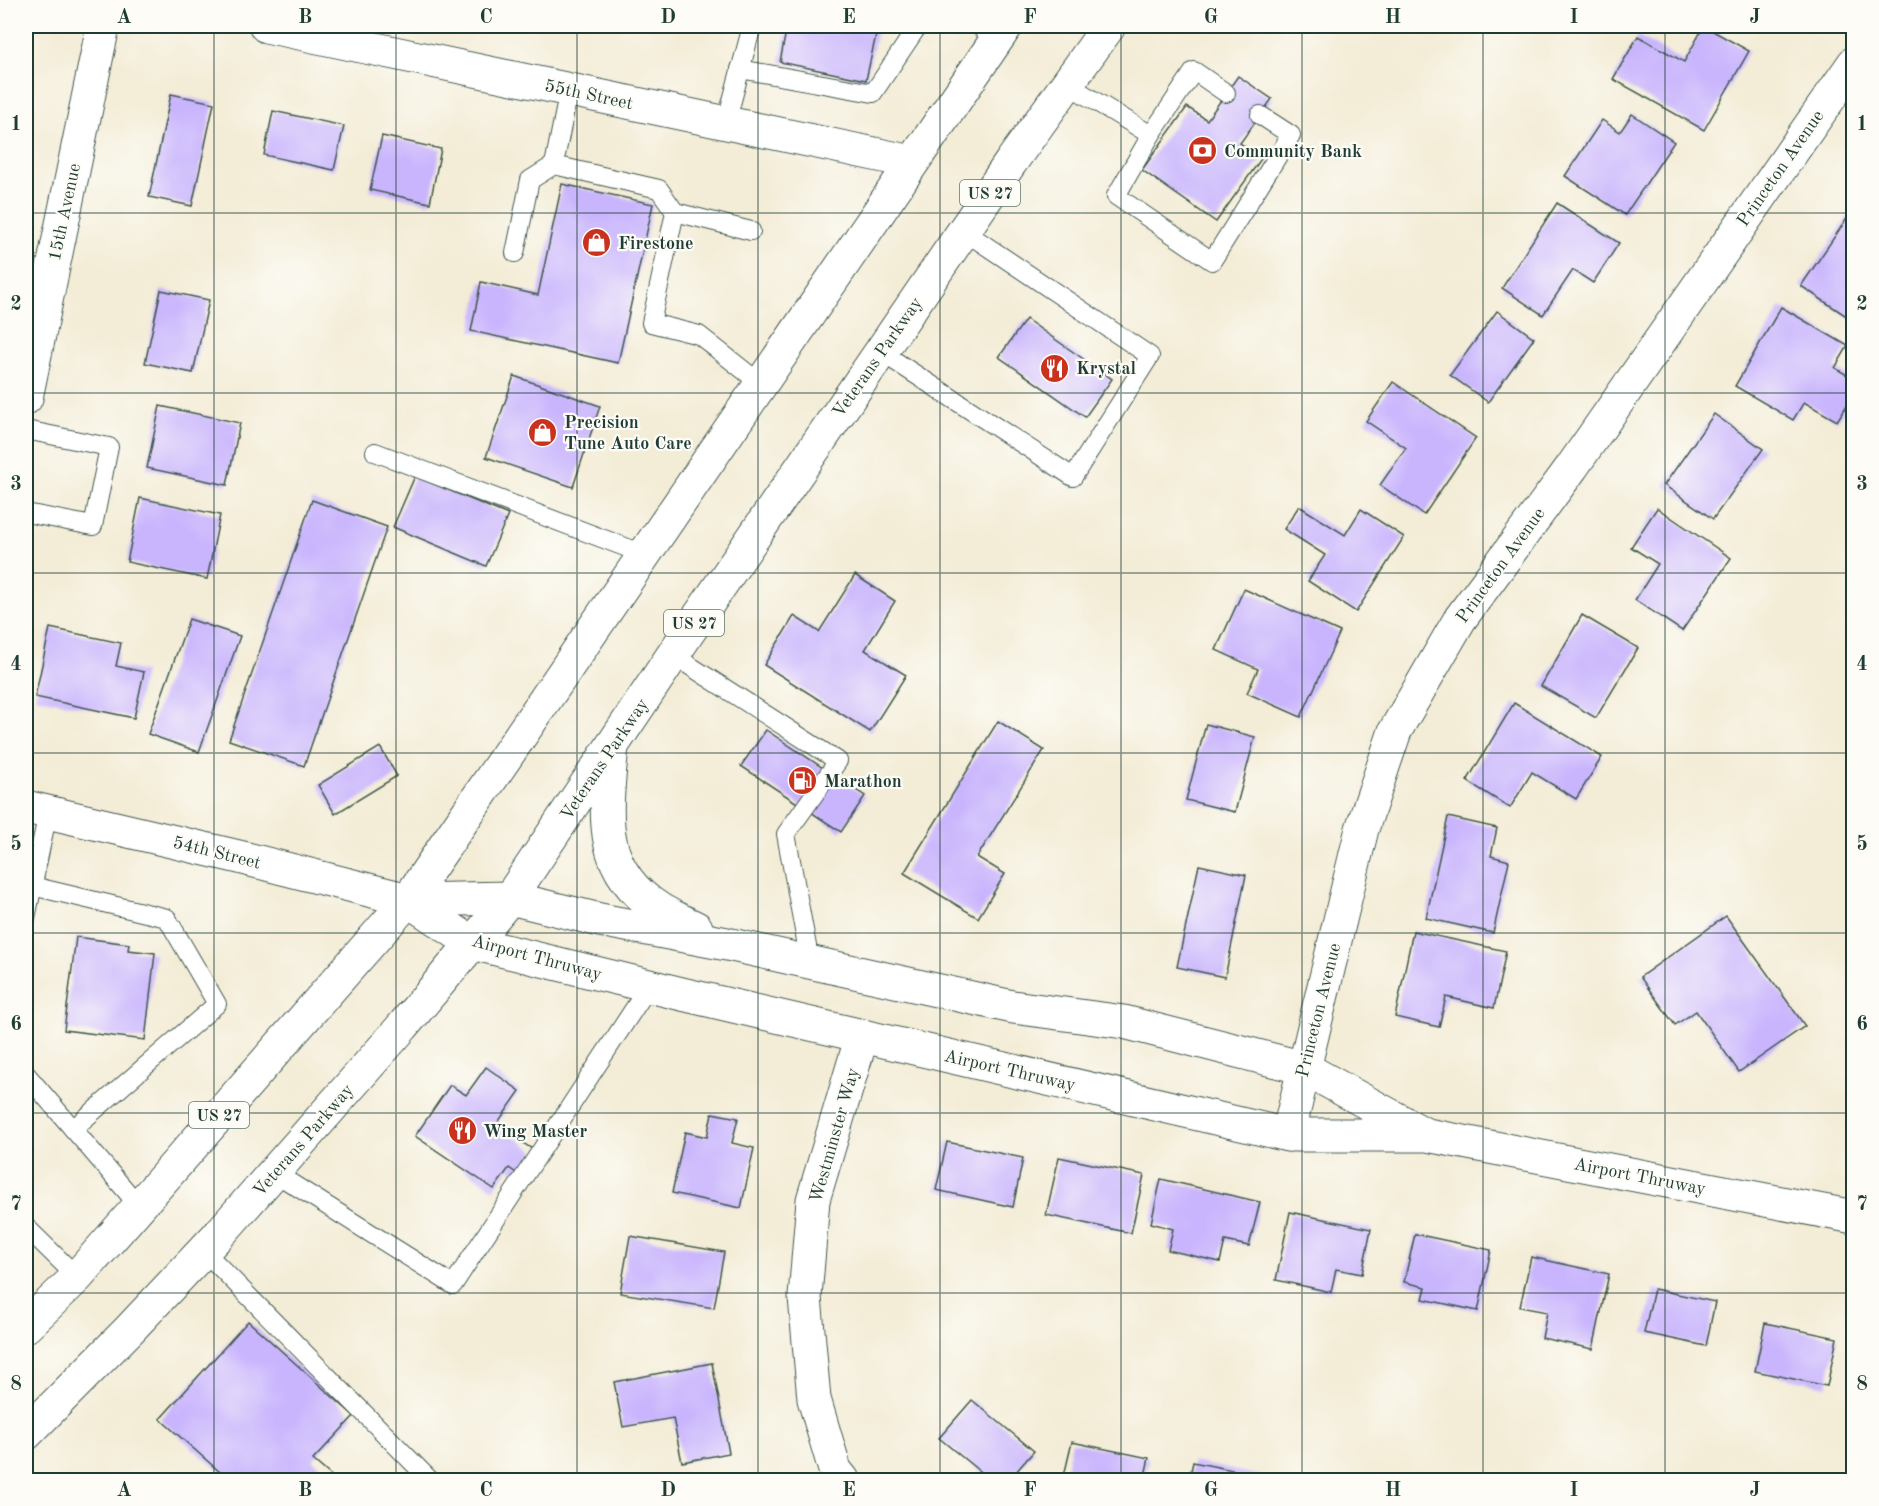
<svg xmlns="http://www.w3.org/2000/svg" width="1879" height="1506" font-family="'Old Standard TT',serif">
<rect width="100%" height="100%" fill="#fdfcf7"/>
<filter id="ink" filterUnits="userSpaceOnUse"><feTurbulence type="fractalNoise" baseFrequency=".0167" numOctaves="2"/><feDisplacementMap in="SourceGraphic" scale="12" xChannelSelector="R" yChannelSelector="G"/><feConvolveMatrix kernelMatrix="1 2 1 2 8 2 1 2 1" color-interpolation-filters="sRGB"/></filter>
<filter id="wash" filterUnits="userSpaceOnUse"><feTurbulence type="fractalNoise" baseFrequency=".008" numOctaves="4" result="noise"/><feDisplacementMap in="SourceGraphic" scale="24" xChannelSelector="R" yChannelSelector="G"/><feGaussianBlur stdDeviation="1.35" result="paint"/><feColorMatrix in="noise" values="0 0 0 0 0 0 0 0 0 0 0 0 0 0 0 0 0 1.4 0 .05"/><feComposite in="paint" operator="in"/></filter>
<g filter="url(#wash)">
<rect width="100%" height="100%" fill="#f3ecd6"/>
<g id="blocks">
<g fill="#c9b5fd">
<path d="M 787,26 L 878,26 L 866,80 L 780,62 Z"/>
<path d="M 1704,26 L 1749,51 L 1704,130 L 1613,79 L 1638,36 L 1684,62 Z"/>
<path d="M 1238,76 L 1272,99 L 1240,143 L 1261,159 L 1216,222 L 1142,170 L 1187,107 L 1207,120 Z"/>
<path d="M 171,94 L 214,103 L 192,206 L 149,197 Z"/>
<path d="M 273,111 L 344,126 L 334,170 L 264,155 Z"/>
<path d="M 1632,114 L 1674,142 L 1625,215 L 1565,176 L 1602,120 L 1620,132 Z"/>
<path d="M 382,136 L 441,149 L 430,203 L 370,190 Z"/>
<path d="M 562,184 L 653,204 L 618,363 L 471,331 L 481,282 L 538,295 Z"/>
<path d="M 1557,203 L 1619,243 L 1593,283 L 1573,270 L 1543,315 L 1502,288 Z"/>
<path d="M 1850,214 L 1854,217 L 1854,321 L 1801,286 Z"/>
<path d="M 161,290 L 209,300 L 193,373 L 145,363 Z"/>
<path d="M 1781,307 L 1848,346 L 1835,368 L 1854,379 L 1854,394 L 1837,421 L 1804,402 L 1793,420 L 1735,386 Z"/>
<path d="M 1497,311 L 1534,338 L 1488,402 L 1450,375 Z"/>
<path d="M 1026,319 L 1112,379 L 1085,417 L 999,357 Z"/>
<path d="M 514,376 L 600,406 L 573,487 L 486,457 Z"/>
<path d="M 1393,382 L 1476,438 L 1424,515 L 1380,485 L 1406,448 L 1366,421 Z"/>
<path d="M 160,406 L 240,423 L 227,485 L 147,468 Z"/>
<path d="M 1714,414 L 1763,449 L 1713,519 L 1664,485 Z"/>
<path d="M 415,476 L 508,515 L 486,566 L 393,527 Z"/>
<path d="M 140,498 L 220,515 L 207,579 L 127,562 Z"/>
<path d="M 312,500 L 387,527 L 304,766 L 229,740 Z"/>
<path d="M 1299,506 L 1345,535 L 1361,509 L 1404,537 L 1356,612 L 1308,581 L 1325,555 L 1284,529 Z"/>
<path d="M 1657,508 L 1731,558 L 1682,631 L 1635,600 L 1658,564 L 1631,547 Z"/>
<path d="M 855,575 L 895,601 L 865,650 L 906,675 L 870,732 L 764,665 L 794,616 L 819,632 Z"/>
<path d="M 1244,589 L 1340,632 L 1301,717 L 1247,693 L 1258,669 L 1216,650 Z"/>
<path d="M 1582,615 L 1638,648 L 1596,718 L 1541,686 Z"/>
<path d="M 189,619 L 240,636 L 199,752 L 148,734 Z"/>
<path d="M 50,628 L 121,643 L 116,666 L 144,672 L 134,718 L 35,697 Z"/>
<path d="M 1514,703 L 1602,757 L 1576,799 L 1532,772 L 1510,808 L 1467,781 Z"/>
<path d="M 998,721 L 1044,750 L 977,857 L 1005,874 L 978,918 L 904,873 Z"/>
<path d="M 1206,724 L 1255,737 L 1235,812 L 1186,800 Z"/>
<path d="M 766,730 L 865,796 L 841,832 L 741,766 Z"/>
<path d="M 380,747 L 397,776 L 335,814 L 318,785 Z"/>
<path d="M 1448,817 L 1497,828 L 1491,856 L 1509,861 L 1493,933 L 1426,918 Z"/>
<path d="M 1199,865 L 1246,875 L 1225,977 L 1177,967 Z"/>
<path d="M 1726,916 L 1805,1026 L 1739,1072 L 1696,1011 L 1675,1025 L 1640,977 Z"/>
<path d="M 1413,931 L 1506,951 L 1494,1008 L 1446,997 L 1439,1027 L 1395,1017 Z"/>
<path d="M 76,937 L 129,944 L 128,950 L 155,953 L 145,1040 L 64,1030 Z"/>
<path d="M 486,1067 L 520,1091 L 496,1125 L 535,1151 L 519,1175 L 509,1168 L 494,1189 L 415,1136 L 450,1085 L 466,1095 Z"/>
<path d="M 712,1113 L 738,1118 L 732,1143 L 754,1148 L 741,1208 L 672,1193 L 685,1132 L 707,1137 Z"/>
<path d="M 947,1142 L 1023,1158 L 1013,1207 L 936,1190 Z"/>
<path d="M 1059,1157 L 1144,1175 L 1131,1233 L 1046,1215 Z"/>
<path d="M 1161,1179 L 1260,1202 L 1249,1246 L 1225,1241 L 1220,1262 L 1168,1250 L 1173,1229 L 1151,1223 Z"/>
<path d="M 1290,1212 L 1371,1229 L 1362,1274 L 1336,1269 L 1331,1292 L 1276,1280 Z"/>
<path d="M 1415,1234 L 1491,1250 L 1478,1311 L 1423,1299 L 1426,1287 L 1404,1282 Z"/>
<path d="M 630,1236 L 724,1252 L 714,1308 L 620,1293 Z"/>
<path d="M 1531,1257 L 1609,1274 L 1593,1349 L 1542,1338 L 1547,1312 L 1520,1307 Z"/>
<path d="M 1654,1289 L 1715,1302 L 1706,1346 L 1644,1333 Z"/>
<path d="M 248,1321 L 354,1416 L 313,1460 L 336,1480 L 229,1480 L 160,1419 Z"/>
<path d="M 1765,1323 L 1837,1338 L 1827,1386 L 1755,1371 Z"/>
<path d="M 712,1363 L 729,1453 L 682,1462 L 673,1418 L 623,1427 L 614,1382 Z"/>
<path d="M 972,1400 L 1034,1451 L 1009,1480 L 990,1480 L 939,1438 Z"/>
<path d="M 1072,1442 L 1149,1458 L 1144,1480 L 1063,1480 Z"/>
<path d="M 1193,1462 L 1277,1479 L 1277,1480 L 1189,1480 Z"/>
</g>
</g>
</g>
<g filter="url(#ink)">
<use href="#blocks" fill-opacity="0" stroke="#3f574c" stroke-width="1.5"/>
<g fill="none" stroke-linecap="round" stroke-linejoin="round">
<defs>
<g id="service">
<path d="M 979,26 L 996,40"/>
<path d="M 740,69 L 873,93 L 918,26"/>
<path d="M 1067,84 L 1151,135 L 1194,71 L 1226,93"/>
<path d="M 726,123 L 752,26"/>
<path d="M 1151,135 L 1116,196 L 1212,261 L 1291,135 L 1260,115"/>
<path d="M 554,165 L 569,90"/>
<path d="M 675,212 L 651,323 L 699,335 L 761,384"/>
<path d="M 515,253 L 530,180 L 554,165 L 659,189 L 675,212 L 751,231"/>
<path d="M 881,352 L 1073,477 L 1150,356 L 964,231"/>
<path d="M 26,430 L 109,447 L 93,526 L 26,513"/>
<path d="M 375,452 L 646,555"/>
<path d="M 673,655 L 838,761 L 786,834 L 810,962"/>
<path d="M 32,886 L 167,918 L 217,1004 L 73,1129"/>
<path d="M 26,918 L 48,812"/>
<path d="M 26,1074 L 139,1206"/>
<path d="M 275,1173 L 453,1285 L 649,986"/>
<path d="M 26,1227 L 77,1277"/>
<path d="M 204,1251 L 430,1480"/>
</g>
<g id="minor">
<path d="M 266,26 L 912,162"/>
<path d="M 26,398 L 103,26"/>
<path d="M 1288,1135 L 1362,829 L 1395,731 L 1460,619 L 1572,467 L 1854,63"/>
<path d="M 843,1480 L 835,1470 L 814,1399 L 805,1297 L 813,1200 L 862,1036"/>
</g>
<g id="secondary">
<path d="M 612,746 C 606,811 595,868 659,909 C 670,916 684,922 696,928"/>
<path d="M 26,807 L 239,857 L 408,900 L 510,898 L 600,920 L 727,944 L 1013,1007 L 1124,1022 L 1304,1068 L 1422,1133"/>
<path d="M 408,900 L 472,943 L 682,994 L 1288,1135 L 1427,1135 L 1854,1217"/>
</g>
<g id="primary">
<path d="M 26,1326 L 77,1277 L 408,900 L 1006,26"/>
<path d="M 26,1434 L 130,1329 L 223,1230 L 403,1026 L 510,898 L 687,634 L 1011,162 L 1109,26"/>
</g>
</defs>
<use href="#service" stroke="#3f574c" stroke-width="20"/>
<use href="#minor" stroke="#3f574c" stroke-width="35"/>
<use href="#secondary" stroke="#3f574c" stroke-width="35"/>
<use href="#primary" stroke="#3f574c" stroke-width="35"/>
<use href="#service" stroke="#fff" stroke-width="18"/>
<use href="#minor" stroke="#fff" stroke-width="33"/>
<use href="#secondary" stroke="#fff" stroke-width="33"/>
<use href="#primary" stroke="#fff" stroke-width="33"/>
</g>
</g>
<path fill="none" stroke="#1f3d34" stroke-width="1.5" stroke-opacity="0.55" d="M 214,26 L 214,1480M 396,26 L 396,1480M 577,26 L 577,1480M 758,26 L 758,1480M 940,26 L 940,1480M 1121,26 L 1121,1480M 1302,26 L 1302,1480M 1483,26 L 1483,1480M 1665,26 L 1665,1480M 26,213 L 1854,213M 26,393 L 1854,393M 26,573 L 1854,573M 26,753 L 1854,753M 26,933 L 1854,933M 26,1113 L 1854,1113M 26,1293 L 1854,1293"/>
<defs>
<symbol id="bank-disc" viewBox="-11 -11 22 22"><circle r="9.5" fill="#c8321e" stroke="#fdfcf7"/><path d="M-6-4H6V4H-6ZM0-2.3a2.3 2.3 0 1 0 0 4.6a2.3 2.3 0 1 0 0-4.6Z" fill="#fff"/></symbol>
<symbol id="shop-disc" viewBox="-11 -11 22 22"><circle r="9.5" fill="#c8321e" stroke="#fdfcf7"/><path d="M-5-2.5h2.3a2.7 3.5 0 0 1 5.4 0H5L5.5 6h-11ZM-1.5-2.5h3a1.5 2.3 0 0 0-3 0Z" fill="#fff"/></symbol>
<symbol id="restaurant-disc" viewBox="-11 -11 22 22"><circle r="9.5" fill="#c8321e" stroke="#fdfcf7"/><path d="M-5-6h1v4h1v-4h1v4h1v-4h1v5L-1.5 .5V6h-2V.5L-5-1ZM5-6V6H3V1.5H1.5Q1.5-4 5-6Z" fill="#fff"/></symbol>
<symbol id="fuel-disc" viewBox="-11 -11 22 22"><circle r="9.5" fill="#c8321e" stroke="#fdfcf7"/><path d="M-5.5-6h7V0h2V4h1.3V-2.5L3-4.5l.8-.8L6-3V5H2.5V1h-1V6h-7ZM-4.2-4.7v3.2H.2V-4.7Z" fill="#fff"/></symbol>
</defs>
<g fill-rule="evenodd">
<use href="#bank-disc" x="1186" y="134" width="33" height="33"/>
<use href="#shop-disc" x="580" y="226" width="33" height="33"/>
<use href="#restaurant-disc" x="1038" y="352" width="33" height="33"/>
<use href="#shop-disc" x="526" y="416" width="33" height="33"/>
<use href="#fuel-disc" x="786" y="764" width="33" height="33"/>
<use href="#restaurant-disc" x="446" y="1114" width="33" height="33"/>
</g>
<g text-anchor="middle" stroke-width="4.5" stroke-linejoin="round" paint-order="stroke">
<g fill="#fdfcf7" stroke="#62766e" stroke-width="1.5">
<rect x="960" y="180" width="60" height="26" rx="4.5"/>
<rect x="664" y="610" width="60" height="26" rx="4.5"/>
<rect x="189" y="1102" width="60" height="26" rx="4.5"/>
</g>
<g font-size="16" font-weight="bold" fill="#1f3d34">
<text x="990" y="199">US 27</text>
<text x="694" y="629">US 27</text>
<text x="219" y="1121">US 27</text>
</g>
<g font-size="18" fill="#1f3d34" stroke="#fdfcf7">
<text transform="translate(589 94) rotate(12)" y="6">55th Street</text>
<text transform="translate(1780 168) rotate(-55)" y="6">Princeton Avenue</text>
<text transform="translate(64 212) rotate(-78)" y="6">15th Avenue</text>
<text transform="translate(877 357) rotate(-55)" y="6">Veterans Parkway</text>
<text transform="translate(1500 565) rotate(-54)" y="6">Princeton Avenue</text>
<text transform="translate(604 759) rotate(-56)" y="6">Veterans Parkway</text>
<text transform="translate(217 852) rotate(14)" y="6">54th Street</text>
<text transform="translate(537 957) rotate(15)" y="6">Airport Thruway</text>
<text transform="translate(1318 1010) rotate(-76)" y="6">Princeton Avenue</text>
<text transform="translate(1010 1070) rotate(13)" y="6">Airport Thruway</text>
<text transform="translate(834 1135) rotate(-74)" y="6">Westminster Way</text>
<text transform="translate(303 1140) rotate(-49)" y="6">Veterans Parkway</text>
<text transform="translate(1640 1176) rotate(11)" y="6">Airport Thruway</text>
</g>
<g font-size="18" font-weight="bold" fill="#1f3d34" stroke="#fdfcf7" text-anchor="start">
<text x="1224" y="157">Community Bank</text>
<text x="618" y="249">Firestone</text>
<text x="1076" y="374">Krystal</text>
<text x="564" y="428">Precision<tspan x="564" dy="21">Tune Auto Care</tspan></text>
<text x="824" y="787">Marathon</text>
<text x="483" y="1137">Wing Master</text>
</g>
</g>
<rect width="1879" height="1506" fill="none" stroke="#fdfcf7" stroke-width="66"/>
<rect x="33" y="33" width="1813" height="1440" fill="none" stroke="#1f3d34" stroke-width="2"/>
<g font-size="20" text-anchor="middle" font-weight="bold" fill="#1f3d34">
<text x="124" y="23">A</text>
<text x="305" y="23">B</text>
<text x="486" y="23">C</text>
<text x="668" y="23">D</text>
<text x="849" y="23">E</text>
<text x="1030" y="23">F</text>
<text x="1211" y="23">G</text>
<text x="1393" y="23">H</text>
<text x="1574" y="23">I</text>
<text x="1755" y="23">J</text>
<text x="16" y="130">1</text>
<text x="1862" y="130">1</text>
<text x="16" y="310">2</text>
<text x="1862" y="310">2</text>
<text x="16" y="490">3</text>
<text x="1862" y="490">3</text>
<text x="16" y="670">4</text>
<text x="1862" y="670">4</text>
<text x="16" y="850">5</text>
<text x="1862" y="850">5</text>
<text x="16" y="1030">6</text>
<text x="1862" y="1030">6</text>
<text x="16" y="1210">7</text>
<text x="1862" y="1210">7</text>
<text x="16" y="1390">8</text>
<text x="1862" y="1390">8</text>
<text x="124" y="1496">A</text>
<text x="305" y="1496">B</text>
<text x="486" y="1496">C</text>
<text x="668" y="1496">D</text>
<text x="849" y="1496">E</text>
<text x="1030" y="1496">F</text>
<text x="1211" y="1496">G</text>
<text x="1393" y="1496">H</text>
<text x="1574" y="1496">I</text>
<text x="1755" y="1496">J</text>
</g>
</svg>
